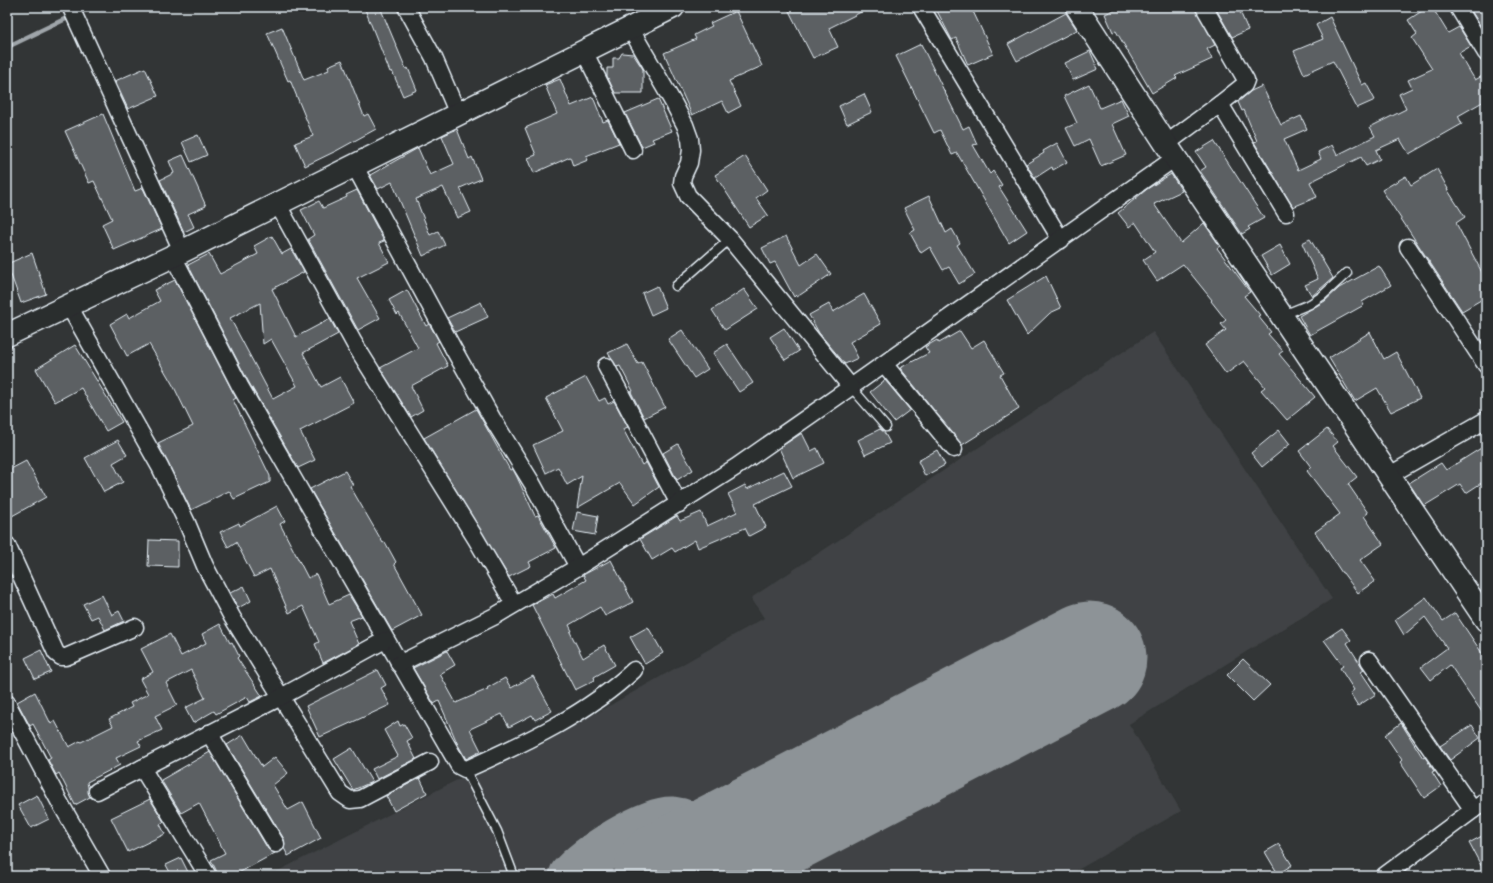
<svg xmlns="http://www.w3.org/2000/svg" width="1493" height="883" font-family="Kalam,sans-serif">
<rect width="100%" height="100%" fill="#323536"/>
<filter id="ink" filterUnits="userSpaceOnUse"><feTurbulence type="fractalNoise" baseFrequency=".025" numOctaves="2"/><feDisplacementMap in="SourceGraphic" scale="8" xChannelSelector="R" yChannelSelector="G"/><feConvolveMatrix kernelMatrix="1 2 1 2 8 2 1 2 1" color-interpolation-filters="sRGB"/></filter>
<g filter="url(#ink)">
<path fill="#3f4244" d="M 1153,332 L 1332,599 L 1129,724 L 1181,811 L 1067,876 L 268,876 L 453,782 L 600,711 L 764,618 L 751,598 Z"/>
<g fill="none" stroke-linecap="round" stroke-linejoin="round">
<path stroke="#9fa5aa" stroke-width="5" d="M 7,47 L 90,7"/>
<path stroke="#8d9397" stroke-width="45" d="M 571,876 C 587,857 648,817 673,819 C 691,821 702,832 707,849 L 702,859"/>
<path stroke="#8d9397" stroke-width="113" d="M 670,876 L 1090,658"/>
</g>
<g fill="#5c6063" stroke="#e8f1f8" fill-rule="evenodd">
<path d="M 364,7 L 380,7 L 406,69 L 408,68 L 417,90 L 403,96 L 392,71 L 390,72 Z"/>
<path d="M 787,7 L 871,7 L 829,28 L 838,47 L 813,58 Z"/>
<path d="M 935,7 L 971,7 L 993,54 L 968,65 L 956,38 L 952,40 Z"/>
<path d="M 1121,7 L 1195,7 L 1215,45 L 1207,49 L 1212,59 L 1175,76 L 1177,78 L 1152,93 L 1116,31 L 1113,32 L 1105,14 Z"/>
<path d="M 1215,7 L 1238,7 L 1248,30 L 1232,37 Z"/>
<path d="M 1428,7 L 1432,7 L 1448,33 L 1459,27 L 1471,46 L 1459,53 L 1475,80 L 1486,74 L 1486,100 L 1458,116 L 1462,124 L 1409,154 L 1400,139 L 1376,150 L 1380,159 L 1366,166 L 1361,157 L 1310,182 L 1317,197 L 1293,207 L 1254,142 L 1257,141 L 1244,110 L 1242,111 L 1238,102 L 1251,91 L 1262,86 L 1281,125 L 1301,116 L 1307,129 L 1284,139 L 1298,170 L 1321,159 L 1318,152 L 1332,145 L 1337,155 L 1375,136 L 1370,127 L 1406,109 L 1399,94 L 1412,88 L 1408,80 L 1432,69 L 1412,38 L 1417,34 L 1408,20 Z"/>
<path d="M 1469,7 L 1486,7 L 1486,35 Z"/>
<path d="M 736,11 L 762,66 L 729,81 L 741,106 L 728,113 L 722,101 L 692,115 L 664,53 L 696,39 L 694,35 L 712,26 L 710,23 Z"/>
<path d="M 1066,13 L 1077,30 L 1017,61 L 1008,44 Z"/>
<path d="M 1330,17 L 1362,85 L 1366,83 L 1375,100 L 1357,108 L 1333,61 L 1304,74 L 1294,51 L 1323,39 L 1316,25 Z"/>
<path d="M 282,27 L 304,80 L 329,70 L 328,66 L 342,60 L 364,116 L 368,114 L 376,129 L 336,151 L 305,166 L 295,143 L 313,136 L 290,80 L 288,81 L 267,33 Z"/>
<path d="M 921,44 L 963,129 L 969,126 L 977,144 L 973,145 L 990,174 L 993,171 L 1002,185 L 999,187 L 1027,231 L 1009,243 L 957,153 L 952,155 L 940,130 L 934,133 L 896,56 Z"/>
<path d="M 1090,51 L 1098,69 L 1073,80 L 1065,63 Z"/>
<path d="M 622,53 L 633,54 L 643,69 L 643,93 L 615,93 L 607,76 L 607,68 L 613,68 L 613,58 L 619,58 Z"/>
<path d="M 145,68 L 158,96 L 128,109 L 115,81 Z"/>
<path d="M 560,79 L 571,106 L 593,97 L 603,122 L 608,120 L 619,143 L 586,156 L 588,160 L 573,166 L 570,157 L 534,173 L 528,158 L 536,155 L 525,128 L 557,114 L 545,85 Z"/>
<path d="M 1089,84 L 1100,108 L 1121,99 L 1129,116 L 1112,124 L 1126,155 L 1101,166 L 1089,139 L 1075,146 L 1066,128 L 1077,123 L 1064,96 Z"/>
<path d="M 864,94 L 872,112 L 847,124 L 839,106 Z"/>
<path d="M 658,99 L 672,131 L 652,139 L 654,142 L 642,147 L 625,113 Z"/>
<path d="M 103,114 L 135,191 L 143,188 L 162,229 L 114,250 L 102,224 L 112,219 L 94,181 L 89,183 L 65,131 Z"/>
<path d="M 457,129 L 469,159 L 472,157 L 481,179 L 460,188 L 471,212 L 457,218 L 443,187 L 416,199 L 430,235 L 438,231 L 445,245 L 423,256 L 392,182 L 378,189 L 370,175 L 418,148 L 430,175 L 454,164 L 442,136 Z"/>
<path d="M 198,135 L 207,155 L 191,162 L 182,142 Z"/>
<path d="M 1214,141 L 1264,218 L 1248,227 L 1250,229 L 1242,234 L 1200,171 L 1206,167 L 1196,152 Z"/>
<path d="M 1057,143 L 1067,162 L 1053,170 L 1052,167 L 1035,178 L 1026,164 L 1044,153 L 1043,151 Z"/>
<path d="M 183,155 L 206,206 L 188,214 L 194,227 L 184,232 L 160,180 L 174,173 L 169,161 Z"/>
<path d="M 745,156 L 767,190 L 756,198 L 768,215 L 749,227 L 715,175 Z"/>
<path d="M 1437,169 L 1448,189 L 1447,189 L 1465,217 L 1456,223 L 1486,280 L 1486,297 L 1462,311 L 1382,190 L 1406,176 L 1411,185 Z"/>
<path d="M 1171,174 L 1182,191 L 1154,204 L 1181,243 L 1204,223 L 1220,246 L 1217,248 L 1250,292 L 1244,296 L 1260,315 L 1258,316 L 1271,332 L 1268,334 L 1283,351 L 1279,354 L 1315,397 L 1287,420 L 1261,390 L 1265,387 L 1244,361 L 1226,374 L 1205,345 L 1226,330 L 1221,324 L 1226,320 L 1211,301 L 1212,300 L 1183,264 L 1157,281 L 1143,260 L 1155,252 L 1135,222 L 1129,227 L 1118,213 L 1147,189 Z"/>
<path d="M 357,190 L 384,241 L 379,243 L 389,262 L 357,278 L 380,318 L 358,330 L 308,239 L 314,235 L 301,210 L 319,201 L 323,208 L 347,197 L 346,195 Z"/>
<path d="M 929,196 L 946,233 L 952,229 L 960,243 L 957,245 L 975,274 L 959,284 L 949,267 L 943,270 L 930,247 L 921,253 L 910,233 L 915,230 L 904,208 Z"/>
<path d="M 272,236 L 282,254 L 291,249 L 304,272 L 272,289 L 296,337 L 330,319 L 338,334 L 303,353 L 321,387 L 340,377 L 354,403 L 300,431 L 315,460 L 298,468 L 248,381 L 188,265 L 209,254 L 220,274 L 258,254 L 254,246 ZM 260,303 L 263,344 L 271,339 L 297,386 L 273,399 L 230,318 Z"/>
<path d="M 786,236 L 801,265 L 817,254 L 831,274 L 797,297 L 796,295 L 794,297 L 775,262 L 770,264 L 762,248 Z"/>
<path d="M 1310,239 L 1333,278 L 1312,296 L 1305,285 L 1318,279 L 1302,243 Z"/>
<path d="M 1280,245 L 1290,264 L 1272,275 L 1261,256 Z"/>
<path d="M 32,253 L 46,294 L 21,303 L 7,264 Z"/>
<path d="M 1379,266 L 1391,285 L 1362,302 L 1364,305 L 1310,335 L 1299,316 L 1325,301 L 1339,288 Z"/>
<path d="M 1046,276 L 1061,308 L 1050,313 L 1027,335 L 1007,300 Z"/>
<path d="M 175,280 L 236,398 L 233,400 L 270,476 L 270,482 L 234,499 L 229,491 L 191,510 L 158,443 L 193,426 L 174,387 L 149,344 L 127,356 L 110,324 L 127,314 L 129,318 L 160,301 L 154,290 Z"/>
<path d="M 657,286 L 666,308 L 651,315 L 642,293 Z"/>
<path d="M 744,289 L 758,309 L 725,330 L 712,310 Z"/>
<path d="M 407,290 L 426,326 L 429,324 L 431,327 L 439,341 L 436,343 L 448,366 L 411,386 L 423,410 L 411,417 L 380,368 L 418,348 L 399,313 L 397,315 L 389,300 Z"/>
<path d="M 864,294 L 881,324 L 850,342 L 858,358 L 845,364 L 819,333 L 809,315 L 829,304 L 833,312 Z"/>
<path d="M 481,302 L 488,317 L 455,332 L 447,318 Z"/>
<path d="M 784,328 L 799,351 L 785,360 L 770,337 Z"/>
<path d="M 682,330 L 708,369 L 694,378 L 668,339 Z"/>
<path d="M 960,331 L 971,348 L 984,340 L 1004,373 L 1000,375 L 1019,409 L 962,445 L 900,368 L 929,353 L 925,347 L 937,340 L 939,343 Z"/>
<path d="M 1370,332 L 1384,359 L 1396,352 L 1420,398 L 1391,412 L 1377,388 L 1355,401 L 1329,358 Z"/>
<path d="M 627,344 L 638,364 L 642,362 L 665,407 L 644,418 L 631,392 L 633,391 L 620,366 L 617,367 L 608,353 Z"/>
<path d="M 727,344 L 753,383 L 739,392 L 713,353 Z"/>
<path d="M 75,345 L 122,422 L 106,431 L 81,388 L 55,402 L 36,369 Z"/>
<path d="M 586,377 L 599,401 L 605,398 L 608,404 L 614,401 L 628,427 L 623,429 L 642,465 L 646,462 L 659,487 L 635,504 L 620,483 L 577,508 L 582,476 L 567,485 L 558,467 L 546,473 L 533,445 L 563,431 L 546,398 Z"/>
<path d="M 885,380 L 910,410 L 894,422 L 870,392 Z"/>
<path d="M 476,409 L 510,470 L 513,469 L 517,477 L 535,516 L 538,515 L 556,548 L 529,562 L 531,566 L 509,577 L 424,438 Z"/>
<path d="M 880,429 L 884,432 L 890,443 L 865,455 L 858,440 Z"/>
<path d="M 1327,429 L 1338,442 L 1333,446 L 1357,477 L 1348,484 L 1368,513 L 1364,516 L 1383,544 L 1360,560 L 1375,581 L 1358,593 L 1343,573 L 1342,573 L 1315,532 L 1340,514 L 1307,471 L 1311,467 L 1299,451 Z"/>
<path d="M 1279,430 L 1290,444 L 1262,467 L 1251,453 Z"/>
<path d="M 802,433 L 811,451 L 817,448 L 824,463 L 793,478 L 779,448 Z"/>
<path d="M 118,440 L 127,455 L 113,463 L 123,482 L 104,492 L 85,458 Z"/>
<path d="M 678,444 L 693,470 L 677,480 L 663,453 Z"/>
<path d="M 1486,445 L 1486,480 L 1466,493 L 1460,484 L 1424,506 L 1409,483 L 1441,463 L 1446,470 Z"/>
<path d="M 937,450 L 945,465 L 925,476 L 918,461 Z"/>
<path d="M 26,461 L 46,497 L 12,516 L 7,506 L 7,471 Z"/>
<path d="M 345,471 L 353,485 L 350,486 L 383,543 L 385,542 L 396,562 L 394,564 L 422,615 L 392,631 L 310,489 Z"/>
<path d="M 784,471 L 792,486 L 755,504 L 766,527 L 749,536 L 745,528 L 698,548 L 695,540 L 675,552 L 672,548 L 652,560 L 640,539 L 677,516 L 680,521 L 701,512 L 707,526 L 737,512 L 728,494 L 745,485 L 747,489 Z"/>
<path d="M 277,506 L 285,521 L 280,524 L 308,578 L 316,574 L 329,604 L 349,595 L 362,616 L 349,621 L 359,644 L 323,663 L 315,644 L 319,642 L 303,606 L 289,613 L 270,569 L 254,577 L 236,542 L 228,547 L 220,532 L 239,523 L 240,526 Z"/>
<path d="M 577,512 L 598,516 L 595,535 L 573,531 Z"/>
<path d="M 149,540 L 178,541 L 178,567 L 148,566 Z"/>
<path d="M 611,560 L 633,602 L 605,616 L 600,607 L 569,625 L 572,631 L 570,632 L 583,658 L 604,645 L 615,665 L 594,677 L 595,680 L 575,690 L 532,605 L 553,594 L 555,598 L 586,580 L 583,575 Z"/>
<path d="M 244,586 L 251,601 L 238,608 L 230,593 Z"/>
<path d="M 102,595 L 112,615 L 119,611 L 124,621 L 105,630 L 98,616 L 91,619 L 83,604 Z"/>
<path d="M 1426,597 L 1443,621 L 1455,613 L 1486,659 L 1486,718 L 1450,665 L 1431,680 L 1421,667 L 1447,648 L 1425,617 L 1404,635 L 1395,620 Z"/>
<path d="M 220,624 L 230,643 L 232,642 L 239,656 L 237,658 L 262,696 L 250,702 L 247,697 L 216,714 L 214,711 L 193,723 L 185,708 L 205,698 L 191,670 L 166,683 L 177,705 L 155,716 L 162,730 L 138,741 L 141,746 L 116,758 L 120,765 L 87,782 L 90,797 L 75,805 L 59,773 L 56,775 L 48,760 L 51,758 L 33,724 L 30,726 L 17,702 L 35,692 L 51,724 L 55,721 L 69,747 L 80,741 L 81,742 L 113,726 L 109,719 L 132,707 L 130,703 L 148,694 L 140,679 L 153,672 L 141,649 L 170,634 L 181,656 L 206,643 L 202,634 Z"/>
<path d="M 648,627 L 663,653 L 645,664 L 630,637 Z"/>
<path d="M 1342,628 L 1351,640 L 1347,643 L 1364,670 L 1361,672 L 1376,694 L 1358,706 L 1350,693 L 1354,690 L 1340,668 L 1343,666 L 1324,640 Z"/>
<path d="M 41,650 L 51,672 L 35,679 L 25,658 Z"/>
<path d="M 447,651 L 455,665 L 440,674 L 456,703 L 488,689 L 487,688 L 505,678 L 511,688 L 533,676 L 552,711 L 535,720 L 532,715 L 509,727 L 502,714 L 470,729 L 481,751 L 466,759 L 458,745 L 439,701 L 434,704 L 413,668 Z"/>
<path d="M 1243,659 L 1270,685 L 1253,701 L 1227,675 Z"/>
<path d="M 378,670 L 386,685 L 381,688 L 390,705 L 320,737 L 306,706 Z"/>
<path d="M 398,721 L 400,726 L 404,724 L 412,738 L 407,741 L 416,759 L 377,779 L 372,769 L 398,756 L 384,730 Z"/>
<path d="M 1401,723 L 1423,758 L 1425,757 L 1434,771 L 1432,772 L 1441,786 L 1424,798 L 1400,762 L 1402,760 L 1385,735 Z"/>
<path d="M 1472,725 L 1480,738 L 1450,760 L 1440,746 Z"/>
<path d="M 243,735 L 262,767 L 275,757 L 288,773 L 273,785 L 288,810 L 303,802 L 321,838 L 288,856 L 284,848 L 284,839 L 227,745 Z"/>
<path d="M 352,748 L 372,782 L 353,790 L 334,759 Z"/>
<path d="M 210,752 L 268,849 L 275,853 L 233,876 L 219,876 L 211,860 L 225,853 L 199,803 L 181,813 L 161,780 Z"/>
<path d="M 420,778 L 427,793 L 394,811 L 386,796 Z"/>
<path d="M 37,795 L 49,819 L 31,828 L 18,805 Z"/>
<path d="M 150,799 L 164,822 L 160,824 L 165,834 L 128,852 L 111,818 Z"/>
<path d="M 1482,836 L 1486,844 L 1486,875 L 1469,843 Z"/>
<path d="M 1279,844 L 1292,865 L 1278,874 L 1265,852 Z"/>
<path d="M 181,858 L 190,876 L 172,876 L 166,865 Z"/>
</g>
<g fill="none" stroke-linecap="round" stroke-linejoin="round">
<defs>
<g id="lane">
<path d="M 676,286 L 730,239"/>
<path d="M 1283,315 L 1310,304 L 1322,296 L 1347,273"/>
<path d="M 851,387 L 886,427"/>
<path d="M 465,769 L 497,831 L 514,876"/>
</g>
<g id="street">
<path d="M 406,7 L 434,58 L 458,114"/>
<path d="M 921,7 L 1061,240"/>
<path d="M 1204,7 L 1246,80 L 1244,85 L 1220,104 L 1286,213"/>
<path d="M 1458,7 L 1486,53"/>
<path d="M 71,8 L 182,251"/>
<path d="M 630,28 L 674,104 L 685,125 L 690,139 L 691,150 L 689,163 L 683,176 L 682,183 L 688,196 L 730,239 L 851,387 L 1175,158"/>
<path d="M 584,51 L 633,150"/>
<path d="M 1166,144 L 1220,104"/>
<path d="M 354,165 L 454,350 L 492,418 L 532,483 L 578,567"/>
<path d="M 277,203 L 354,343 L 476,539 L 514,604"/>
<path d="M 1408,247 L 1486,365"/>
<path d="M 173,256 L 240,386 L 459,766 L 465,769 L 469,768 C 527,742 587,714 634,670"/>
<path d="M 69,306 L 160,467 L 187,523 L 205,566 L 232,617 L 340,793 L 350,800 L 360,799 L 430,762"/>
<path d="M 885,365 L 954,449"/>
<path d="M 606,366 L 679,504"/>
<path d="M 1388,476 L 1486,420"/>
<path d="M 7,545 L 56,653 L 61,657 L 66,657 L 135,627"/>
<path d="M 1369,660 L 1473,810 L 1486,801"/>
<path d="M 399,664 L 495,616 L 578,567 L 736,467 L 851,387"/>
<path d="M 7,703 L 59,801 L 102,876"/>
<path d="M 209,733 L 276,844"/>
<path d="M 142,768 L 208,876"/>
<path d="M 97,791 L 281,697 L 385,640"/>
<path d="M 1384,876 L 1473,810"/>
</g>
<g id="secondary">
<path d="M 1077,7 L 1166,144 L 1486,620"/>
<path d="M 7,335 L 173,256 L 673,7"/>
</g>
</defs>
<use href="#lane" stroke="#e8f1f8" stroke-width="11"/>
<use href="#street" stroke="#e8f1f8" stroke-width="19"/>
<use href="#secondary" stroke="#e8f1f8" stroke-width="25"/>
<use href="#lane" stroke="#2a2d2e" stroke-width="8"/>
<use href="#street" stroke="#2a2d2e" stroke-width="16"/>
<use href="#secondary" stroke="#2a2d2e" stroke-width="22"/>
</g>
</g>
<rect width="1493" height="883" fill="none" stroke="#2a2d2e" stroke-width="24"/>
<rect x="12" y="12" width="1469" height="859" fill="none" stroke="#e8f1f8" stroke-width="1.5" filter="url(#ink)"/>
</svg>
